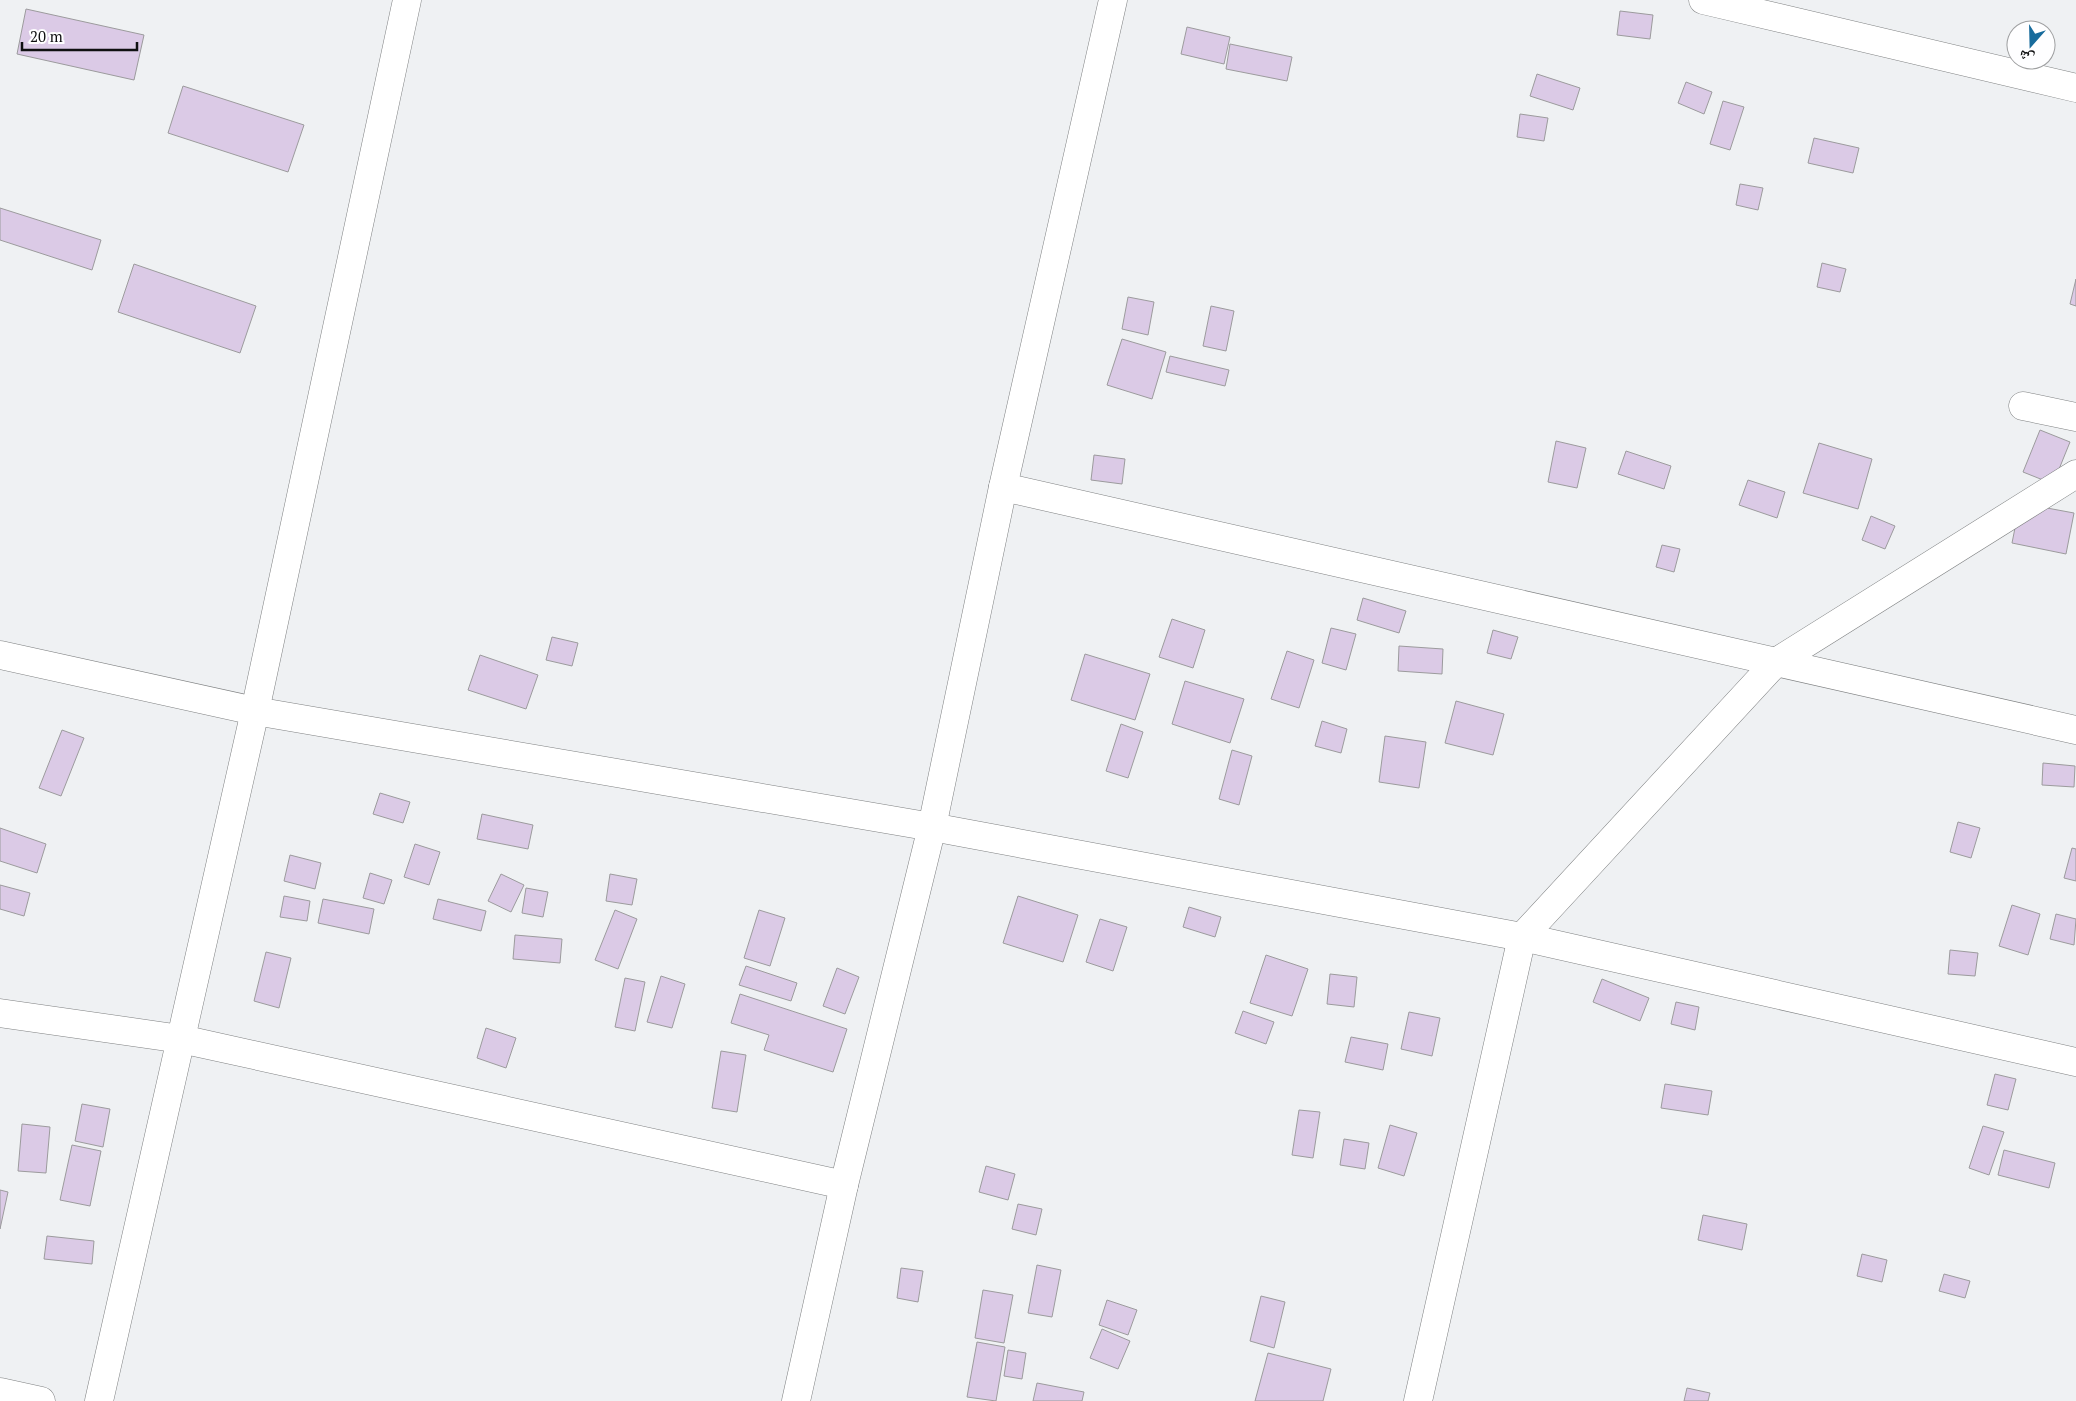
<svg xmlns="http://www.w3.org/2000/svg" width="2076" height="1401" font-family="'PT Serif','Noto Naskh Arabic',serif">
<rect width="100%" height="100%" fill="#eff1f3"/>
<g fill="#dbcae6" stroke="#9c9b9d">
<path d="M 26,9 L 144,35 L 134,80 L 17,54 Z"/>
<path d="M 1620,11 L 1653,15 L 1650,39 L 1617,35 Z"/>
<path d="M 1187,27 L 1230,37 L 1224,64 L 1181,54 Z"/>
<path d="M 1230,44 L 1292,57 L 1287,81 L 1226,69 Z"/>
<path d="M 1537,74 L 1580,88 L 1573,110 L 1530,96 Z"/>
<path d="M 1686,82 L 1712,92 L 1704,114 L 1678,103 Z"/>
<path d="M 183,86 L 304,125 L 288,172 L 168,133 Z"/>
<path d="M 1723,101 L 1744,107 L 1730,150 L 1710,144 Z"/>
<path d="M 1520,114 L 1548,118 L 1544,141 L 1517,137 Z"/>
<path d="M 1814,138 L 1859,148 L 1853,173 L 1808,163 Z"/>
<path d="M 1740,184 L 1763,188 L 1758,210 L 1736,205 Z"/>
<path d="M 0,208 L 101,240 L 92,270 L 0,240 Z"/>
<path d="M 1822,263 L 1846,269 L 1840,292 L 1817,287 Z"/>
<path d="M 134,264 L 256,306 L 240,353 L 118,312 Z"/>
<path d="M 2076,279 L 2076,306 L 2070,304 Z"/>
<path d="M 1128,297 L 1154,302 L 1148,335 L 1122,329 Z"/>
<path d="M 1211,306 L 1234,311 L 1226,351 L 1203,346 Z"/>
<path d="M 1122,339 L 1166,352 L 1152,399 L 1107,385 Z"/>
<path d="M 1170,356 L 1229,370 L 1225,386 L 1166,372 Z"/>
<path d="M 2040,430 L 2070,442 L 2053,484 L 2023,472 Z"/>
<path d="M 1556,441 L 1586,448 L 1577,488 L 1548,482 Z"/>
<path d="M 1819,443 L 1872,459 L 1858,509 L 1803,493 Z"/>
<path d="M 1626,451 L 1671,466 L 1664,489 L 1618,474 Z"/>
<path d="M 1094,455 L 1125,459 L 1122,484 L 1091,480 Z"/>
<path d="M 1748,480 L 1785,492 L 1777,518 L 1739,505 Z"/>
<path d="M 2020,503 L 2074,513 L 2066,554 L 2012,543 Z"/>
<path d="M 1871,516 L 1895,526 L 1885,549 L 1862,540 Z"/>
<path d="M 1662,545 L 1680,549 L 1674,572 L 1656,567 Z"/>
<path d="M 1363,598 L 1406,611 L 1399,633 L 1357,620 Z"/>
<path d="M 1172,619 L 1205,630 L 1193,668 L 1159,657 Z"/>
<path d="M 1331,628 L 1356,634 L 1346,670 L 1322,663 Z"/>
<path d="M 1493,630 L 1518,637 L 1511,659 L 1487,653 Z"/>
<path d="M 552,637 L 578,643 L 572,666 L 546,660 Z"/>
<path d="M 1399,646 L 1443,649 L 1442,674 L 1398,671 Z"/>
<path d="M 1287,651 L 1314,660 L 1299,708 L 1271,699 Z"/>
<path d="M 1085,654 L 1150,674 L 1135,720 L 1071,700 Z"/>
<path d="M 480,655 L 538,675 L 526,709 L 468,690 Z"/>
<path d="M 1185,681 L 1244,699 L 1230,743 L 1172,724 Z"/>
<path d="M 1456,701 L 1504,714 L 1493,755 L 1445,743 Z"/>
<path d="M 1322,721 L 1347,729 L 1341,753 L 1315,746 Z"/>
<path d="M 1121,724 L 1143,732 L 1128,778 L 1106,771 Z"/>
<path d="M 62,730 L 84,738 L 61,796 L 39,788 Z"/>
<path d="M 1385,736 L 1426,742 L 1419,788 L 1379,782 Z"/>
<path d="M 1232,750 L 1252,756 L 1239,805 L 1219,799 Z"/>
<path d="M 2043,763 L 2075,766 L 2074,787 L 2042,785 Z"/>
<path d="M 380,793 L 410,802 L 403,823 L 373,814 Z"/>
<path d="M 482,814 L 533,825 L 528,849 L 477,839 Z"/>
<path d="M 1958,822 L 1980,828 L 1971,858 L 1950,852 Z"/>
<path d="M 0,828 L 46,844 L 37,873 L 0,861 Z"/>
<path d="M 415,844 L 440,852 L 429,885 L 404,877 Z"/>
<path d="M 2072,848 L 2076,849 L 2076,881 L 2064,878 Z"/>
<path d="M 290,855 L 321,863 L 315,889 L 284,881 Z"/>
<path d="M 370,873 L 392,880 L 384,904 L 363,898 Z"/>
<path d="M 501,874 L 524,885 L 511,912 L 488,901 Z"/>
<path d="M 610,874 L 637,879 L 632,905 L 606,901 Z"/>
<path d="M 0,885 L 30,893 L 24,916 L 0,909 Z"/>
<path d="M 526,888 L 548,892 L 543,917 L 522,913 Z"/>
<path d="M 284,896 L 310,901 L 307,921 L 280,917 Z"/>
<path d="M 1018,896 L 1078,915 L 1063,962 L 1003,943 Z"/>
<path d="M 323,899 L 374,909 L 369,934 L 318,923 Z"/>
<path d="M 438,899 L 486,911 L 481,931 L 433,919 Z"/>
<path d="M 2012,905 L 2040,914 L 2028,955 L 1999,946 Z"/>
<path d="M 1189,907 L 1221,917 L 1215,937 L 1183,927 Z"/>
<path d="M 615,910 L 637,919 L 618,969 L 595,960 Z"/>
<path d="M 759,910 L 785,918 L 770,966 L 744,958 Z"/>
<path d="M 2056,914 L 2076,919 L 2074,945 L 2050,939 Z"/>
<path d="M 1100,919 L 1127,927 L 1113,971 L 1086,962 Z"/>
<path d="M 515,935 L 562,939 L 560,963 L 513,959 Z"/>
<path d="M 1950,950 L 1978,953 L 1975,976 L 1948,974 Z"/>
<path d="M 266,952 L 291,958 L 279,1008 L 254,1001 Z"/>
<path d="M 1266,955 L 1308,969 L 1292,1016 L 1250,1003 Z"/>
<path d="M 746,966 L 797,983 L 791,1001 L 739,985 Z"/>
<path d="M 837,968 L 859,977 L 845,1014 L 823,1006 Z"/>
<path d="M 1330,974 L 1357,977 L 1354,1007 L 1327,1004 Z"/>
<path d="M 661,976 L 685,984 L 672,1028 L 647,1022 Z"/>
<path d="M 625,978 L 645,982 L 635,1031 L 615,1027 Z"/>
<path d="M 1602,979 L 1649,998 L 1640,1021 L 1593,1002 Z"/>
<path d="M 740,994 L 847,1029 L 833,1072 L 764,1050 L 769,1035 L 731,1023 Z"/>
<path d="M 1676,1002 L 1699,1007 L 1695,1030 L 1671,1024 Z"/>
<path d="M 1243,1011 L 1274,1022 L 1266,1044 L 1235,1033 Z"/>
<path d="M 1409,1012 L 1440,1018 L 1432,1056 L 1401,1049 Z"/>
<path d="M 486,1028 L 516,1038 L 506,1068 L 477,1058 Z"/>
<path d="M 1351,1037 L 1388,1044 L 1383,1070 L 1345,1062 Z"/>
<path d="M 721,1051 L 746,1055 L 737,1112 L 712,1108 Z"/>
<path d="M 1995,1074 L 2016,1079 L 2008,1110 L 1987,1105 Z"/>
<path d="M 1665,1084 L 1712,1091 L 1708,1115 L 1661,1108 Z"/>
<path d="M 82,1104 L 110,1109 L 103,1147 L 75,1141 Z"/>
<path d="M 1299,1110 L 1320,1112 L 1313,1158 L 1292,1155 Z"/>
<path d="M 22,1124 L 50,1127 L 46,1173 L 18,1171 Z"/>
<path d="M 1390,1125 L 1417,1133 L 1404,1176 L 1378,1168 Z"/>
<path d="M 1983,1126 L 2004,1132 L 1989,1175 L 1969,1168 Z"/>
<path d="M 1344,1139 L 1369,1143 L 1365,1169 L 1340,1165 Z"/>
<path d="M 72,1145 L 101,1151 L 90,1206 L 60,1200 Z"/>
<path d="M 2004,1150 L 2055,1163 L 2049,1188 L 1998,1175 Z"/>
<path d="M 986,1166 L 1015,1174 L 1008,1200 L 979,1192 Z"/>
<path d="M 0,1190 L 8,1192 L 0,1229 Z"/>
<path d="M 1018,1204 L 1042,1209 L 1036,1235 L 1012,1229 Z"/>
<path d="M 1703,1215 L 1747,1224 L 1742,1250 L 1698,1240 Z"/>
<path d="M 47,1236 L 94,1241 L 92,1264 L 44,1259 Z"/>
<path d="M 1862,1254 L 1887,1260 L 1882,1282 L 1857,1276 Z"/>
<path d="M 1037,1265 L 1061,1270 L 1052,1317 L 1028,1313 Z"/>
<path d="M 901,1268 L 923,1271 L 918,1302 L 897,1298 Z"/>
<path d="M 1944,1274 L 1970,1281 L 1965,1298 L 1939,1291 Z"/>
<path d="M 983,1290 L 1013,1295 L 1004,1343 L 975,1338 Z"/>
<path d="M 1261,1296 L 1285,1302 L 1274,1348 L 1250,1341 Z"/>
<path d="M 1107,1300 L 1137,1310 L 1128,1335 L 1099,1325 Z"/>
<path d="M 1102,1329 L 1130,1341 L 1118,1369 L 1090,1358 Z"/>
<path d="M 977,1342 L 1005,1347 L 996,1401 L 967,1397 Z"/>
<path d="M 1008,1350 L 1026,1353 L 1022,1379 L 1004,1376 Z"/>
<path d="M 1268,1353 L 1331,1369 L 1323,1401 L 1255,1401 Z"/>
<path d="M 1037,1383 L 1084,1392 L 1082,1401 L 1033,1401 Z"/>
<path d="M 1687,1388 L 1710,1393 L 1708,1401 L 1684,1401 Z"/>
</g>
<g fill="none" stroke-linecap="round" stroke-linejoin="round">
<defs>
<g id="minor">
<path d="M 1703,0 L 2076,88"/>
<path d="M 2023,406 L 2076,417"/>
<path d="M 1003,487 L 2076,730"/>
<path d="M 0,655 L 255,711 L 932,827 L 1522,937 L 2076,1062"/>
<path d="M 0,1013 L 181,1039 L 844,1185"/>
<path d="M 0,1392 L 41,1401"/>
<path d="M 99,1401 L 255,711 L 407,0"/>
<path d="M 1418,1401 L 1522,937 L 1776,662 L 2076,474"/>
</g>
<path id="tertiary" d="M 796,1401 L 844,1185 L 932,827 L 1003,487 L 1113,0"/>
</defs>
<use href="#minor" stroke="#7f8182" stroke-width="29"/>
<use href="#tertiary" stroke="#7f8182" stroke-width="29"/>
<use href="#minor" stroke="#fff" stroke-width="28"/>
<use href="#tertiary" stroke="#fff" stroke-width="28"/>
</g>
<g transform="translate(2031 45) rotate(200)"><circle r="24" fill="#fefeff" stroke="#9e9fa0"/>
<path d="M0-4L9 19L0 12L-9 19Z" fill="#176b9c"/>
<text y="-8" font-size="14" font-weight="bold" text-anchor="middle" fill="#0f1011">ش</text>
</g>
<path d="M22 42v8h115v-8" fill="none" stroke="#0f1011" stroke-width="2.5"/>
<text x="30" y="42" font-size="15" fill="#0f1011" stroke="#fefeff" stroke-width="4" paint-order="stroke">20 m</text>
</svg>
